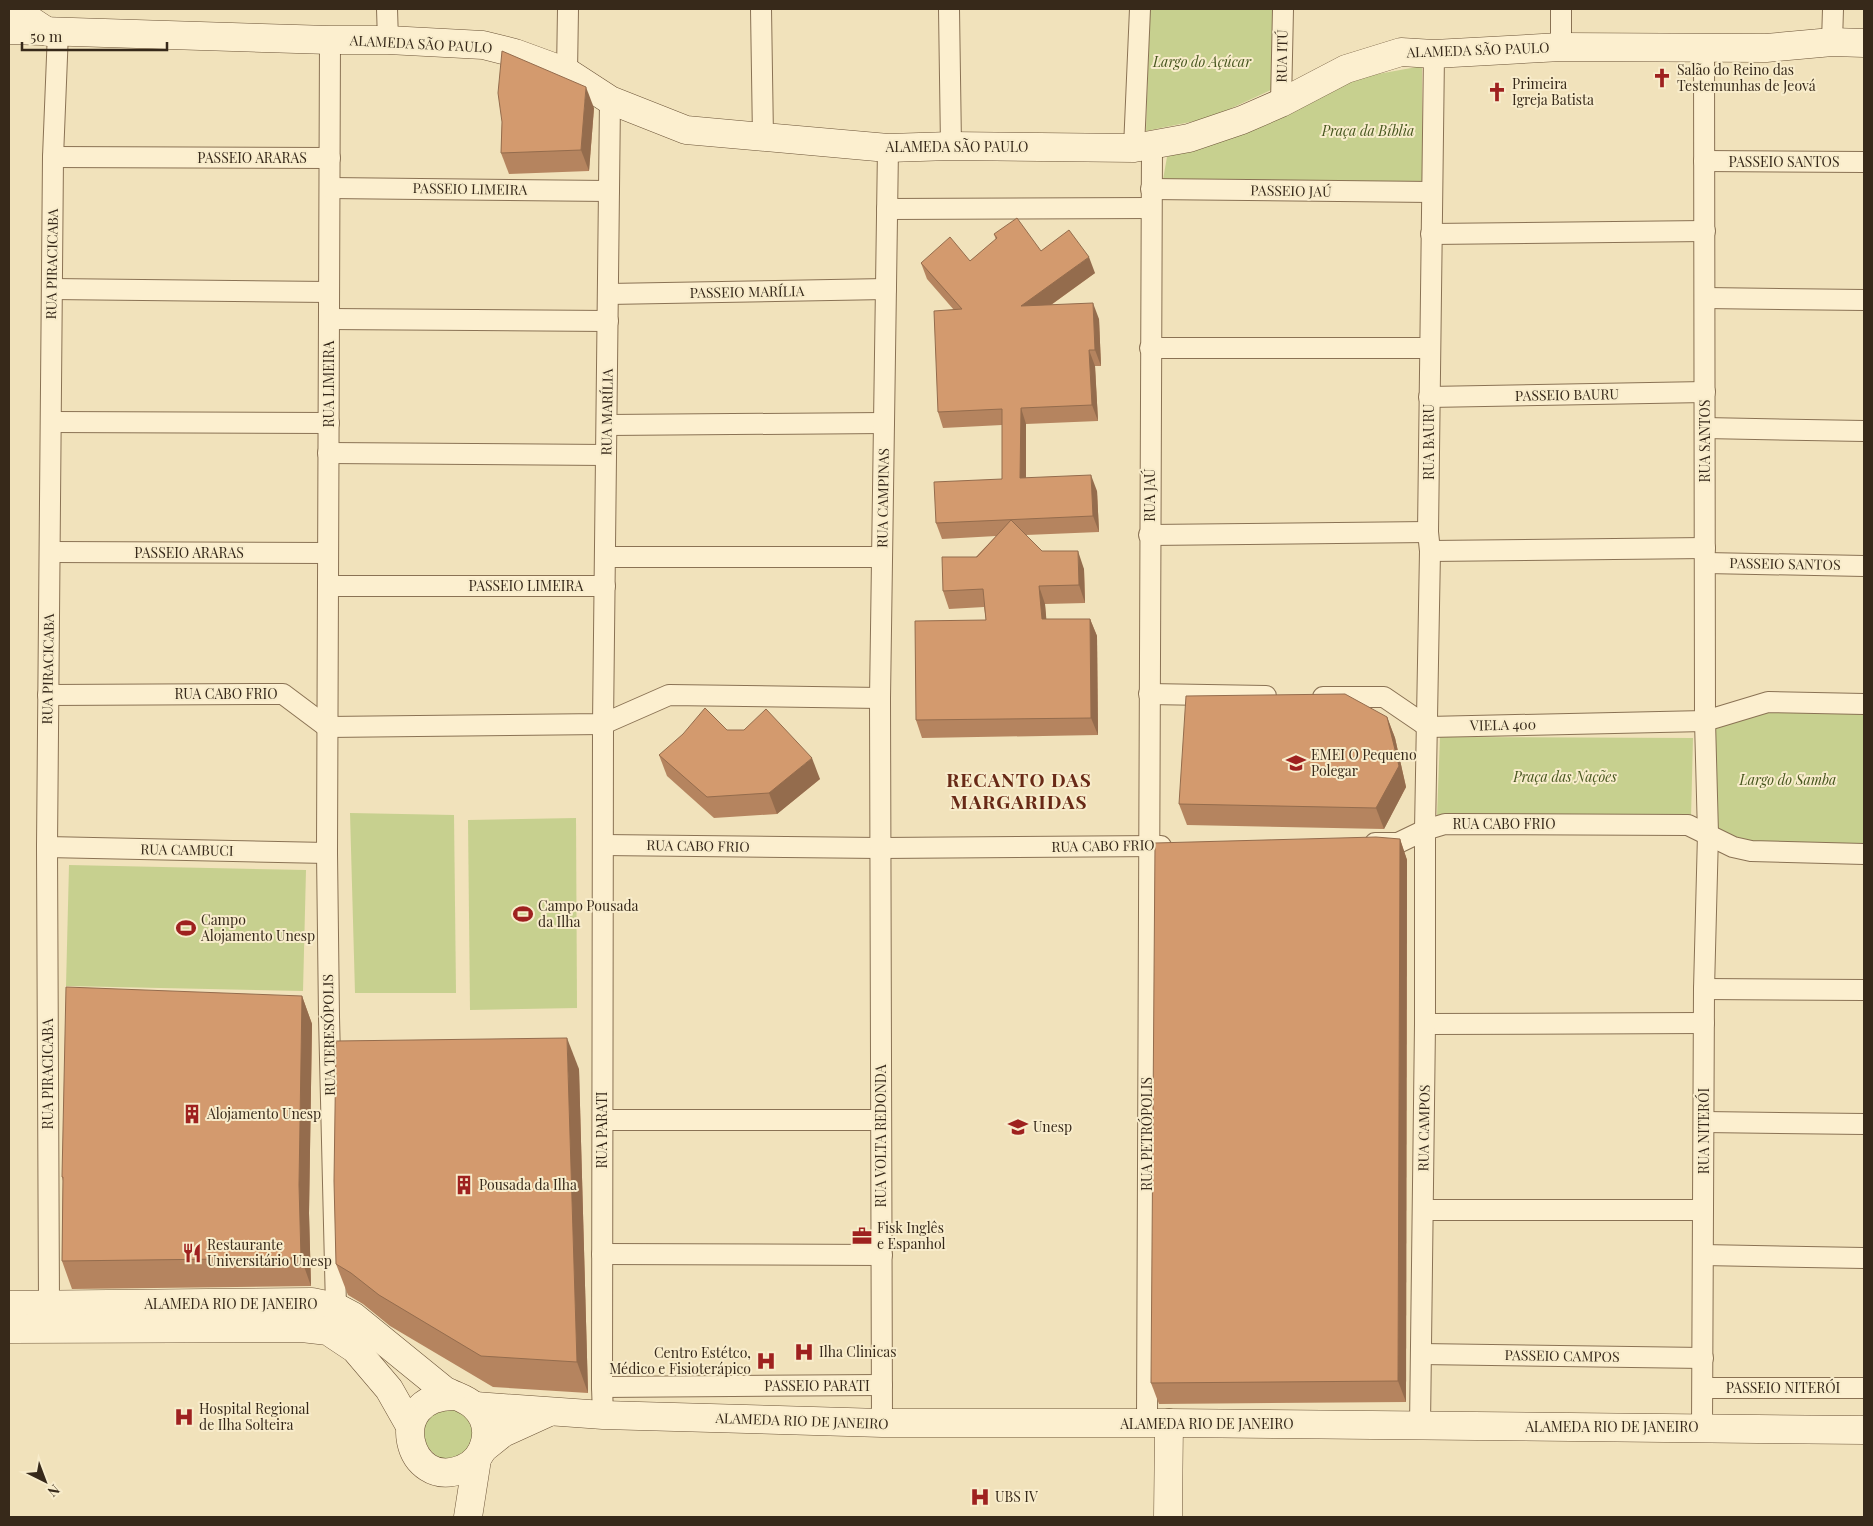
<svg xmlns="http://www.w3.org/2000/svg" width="1873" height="1526" font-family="'Playfair Display',serif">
<rect width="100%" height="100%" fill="#f1e2bb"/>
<g fill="#c7d08f">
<path d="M 1150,9 L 1274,9 L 1271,90 L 1210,118 L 1146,131 Z"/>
<path d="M 1422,66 L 1422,184 L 1162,185 L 1167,157 L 1274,118 L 1351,79 Z"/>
<path d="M 1766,710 L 1864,713 L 1864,850 L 1755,850 L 1713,826 L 1712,728 Z"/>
<path d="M 1440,737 L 1693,738 L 1691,818 L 1437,816 Z"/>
<path d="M 350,813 L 454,815 L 456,993 L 355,993 Z"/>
<path d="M 576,818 L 577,1008 L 470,1010 L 468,820 Z"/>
<path d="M 69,865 L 306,870 L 303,991 L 66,986 Z"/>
<path d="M 438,1408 L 464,1410 L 478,1434 L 465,1457 L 440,1460 L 423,1442 L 426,1419 Z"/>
</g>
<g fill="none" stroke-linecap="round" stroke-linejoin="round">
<defs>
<g id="street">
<path d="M 387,9 L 388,40"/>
<path d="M 761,9 L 763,138"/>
<path d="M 949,9 L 951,146"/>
<path d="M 1561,9 L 1561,47"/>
<path d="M 330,40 L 327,853 L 329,1017 L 336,1307"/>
<path d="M 1832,42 L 1833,9"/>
<path d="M 567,72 L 568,9"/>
<path d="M 1281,103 L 1283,9"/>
<path d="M 1134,148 L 1140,9"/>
<path d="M 53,157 L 330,158"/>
<path d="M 1704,161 L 1864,162"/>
<path d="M 330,188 L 609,191"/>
<path d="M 1151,189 L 1431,192"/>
<path d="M 887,209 L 1151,208"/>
<path d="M 1431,234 L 1705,231"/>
<path d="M 52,289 L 329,292"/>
<path d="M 608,294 L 886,289"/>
<path d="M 1705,298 L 1864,300"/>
<path d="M 329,319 L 608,321"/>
<path d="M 1150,348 L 1430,348"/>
<path d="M 1429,397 L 1705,392"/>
<path d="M 51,422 L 329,423"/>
<path d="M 607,425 L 884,423"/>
<path d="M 1705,428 L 1864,431"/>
<path d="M 328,453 L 606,455"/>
<path d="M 1149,535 L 1428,532"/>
<path d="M 1430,551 L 1705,548"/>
<path d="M 50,552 L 328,553"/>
<path d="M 605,557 L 882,557"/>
<path d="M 1706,563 L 1864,566"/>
<path d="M 328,586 L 605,586"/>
<path d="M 1149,694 L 1266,696"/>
<path d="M 48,695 L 283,694 L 327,727 L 603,724 L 669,695 L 880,698"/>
<path d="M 1323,697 L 1384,697 L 1428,727 L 1705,721 L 1768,702 L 1864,704"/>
<path d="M 1375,843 L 1398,843 L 1425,830 L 1445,824 L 1688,825 L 1733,847 L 1751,851 L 1864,854"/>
<path d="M 603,845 L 880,848 L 1161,846"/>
<path d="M 47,847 L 327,853"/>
<path d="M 1704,989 L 1864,990"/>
<path d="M 1425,1024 L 1704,1023"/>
<path d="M 603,1120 L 881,1120"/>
<path d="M 1704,1122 L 1864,1124"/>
<path d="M 1423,1210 L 1703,1210"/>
<path d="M 602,1254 L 882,1255"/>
<path d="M 1703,1255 L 1864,1258"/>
<path d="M 49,1305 L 47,847 L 53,157 L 58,32"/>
<path d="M 1421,1354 L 1703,1358"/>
<path d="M 602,1387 L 882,1385"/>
<path d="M 1703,1388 L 1864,1388"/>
<path d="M 603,1415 L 602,1387 L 603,724 L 610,100"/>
<path d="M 882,1423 L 880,698 L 888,148"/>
<path d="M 1147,1423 L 1152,145"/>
<path d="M 1420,1426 L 1425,1024 L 1425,830 L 1430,551 L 1428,532 L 1434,54"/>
<path d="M 1702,1428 L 1704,989 L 1708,834 L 1705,721 L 1704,48"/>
</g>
<g id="secondary">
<path d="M 13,9 L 48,32"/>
<path d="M 9,30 L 330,40 L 388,40 L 483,45 L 515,53 L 567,72 L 610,100 L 686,130 L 888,148 L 951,146 L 1134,148 L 1189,138 L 1242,120 L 1281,103 L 1346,69 L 1401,52 L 1434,54 L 1561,47 L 1766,48 L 1832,42 L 1864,43"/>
<path d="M 9,1305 L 312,1302 L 336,1307 L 353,1316 L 444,1390 C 454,1396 466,1398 474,1406 C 495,1425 487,1459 462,1469 C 408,1492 383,1397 453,1396"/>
<path d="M 9,1329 L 302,1328 L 328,1331 L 355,1349 L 389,1389 L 410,1426"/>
<path d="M 475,1406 L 603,1415 L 882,1423 L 1169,1423 L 1864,1430"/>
<path d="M 483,1449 L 503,1433 L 547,1413"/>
<path d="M 468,1517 L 477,1459"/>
<path d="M 1168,1517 L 1169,1423"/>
</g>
</defs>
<use href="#street" stroke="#8a7254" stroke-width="22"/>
<use href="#secondary" stroke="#6b5337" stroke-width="29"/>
<use href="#street" stroke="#fcefcf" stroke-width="20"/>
<use href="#secondary" stroke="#fcefcf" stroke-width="28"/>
</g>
<g fill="#b5845f">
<path d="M 594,108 L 589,171 L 509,174 L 501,153 L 502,122 Z"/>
<path d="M 994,234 L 1041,251 L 1095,273 L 1051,305 L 1099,319 L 1101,366 L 1095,366 L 1098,421 L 1026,424 L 1026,478 L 1097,491 L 1099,532 L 1026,535 L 1042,551 L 1084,569 L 1085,603 L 1045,604 L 1046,619 L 1090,619 L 1097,636 L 1098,735 L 922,738 L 916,720 L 986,620 L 984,607 L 949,609 L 943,591 L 996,536 L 942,539 L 936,523 L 1002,479 L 1002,425 L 943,428 L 938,412 L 954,310 L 927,279 L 921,263 L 970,261 L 996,240 Z"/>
<path d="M 1387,717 L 1395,738 L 1406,787 L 1384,829 L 1187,825 L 1179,804 Z"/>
<path d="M 727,730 L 820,779 L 777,814 L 714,818 L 667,776 L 659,755 Z"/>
<path d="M 1400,839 L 1407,860 L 1406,1402 L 1159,1404 L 1151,1383 Z"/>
<path d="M 302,996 L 312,1024 L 309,1213 L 311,1286 L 72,1289 L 62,1261 L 63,1181 L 62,1177 Z"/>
<path d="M 579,1069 L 588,1393 L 493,1387 L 390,1326 L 363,1304 L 348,1295 L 336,1264 Z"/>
</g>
<g fill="#946c4d">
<path d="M 586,87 L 594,108 L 589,171 L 581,150 Z"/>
<path d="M 1089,257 L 1095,273 L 1027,322 L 1021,306 Z"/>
<path d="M 1093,303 L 1099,319 L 1101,366 L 1095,350 Z"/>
<path d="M 1089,350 L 1095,366 L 1098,421 L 1092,405 Z"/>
<path d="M 1021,408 L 1026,424 L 1026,494 L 1020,478 Z"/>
<path d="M 1091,475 L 1097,491 L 1099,532 L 1093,516 Z"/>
<path d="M 1078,551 L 1084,569 L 1085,603 L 1079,585 Z"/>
<path d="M 1039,586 L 1045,604 L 1048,637 L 1042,619 Z"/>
<path d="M 1090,619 L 1097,636 L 1098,735 L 1091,718 Z"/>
<path d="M 1387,717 L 1395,738 L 1406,787 L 1384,829 L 1376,808 Z"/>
<path d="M 812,758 L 820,779 L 777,814 L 769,793 Z"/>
<path d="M 1400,839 L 1407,860 L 1406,1402 L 1398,1381 Z"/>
<path d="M 302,996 L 312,1024 L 309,1213 L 311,1286 L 301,1258 L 299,1185 Z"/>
<path d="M 567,1038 L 579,1069 L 588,1393 L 577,1362 Z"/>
</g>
<g fill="#d39a6e" stroke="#946c4d">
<path d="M 502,51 L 586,87 L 581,150 L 501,153 L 502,122 L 498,93 Z"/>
<path d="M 1017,218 L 1041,251 L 1069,230 L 1089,257 L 1021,306 L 1093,303 L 1095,350 L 1089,350 L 1092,405 L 1021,408 L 1020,478 L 1091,475 L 1093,516 L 936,523 L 934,482 L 1002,479 L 1002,409 L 938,412 L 934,311 L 962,309 L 921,263 L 950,237 L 970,261 L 997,238 L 994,234 Z"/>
<path d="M 1011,520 L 1042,551 L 1078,551 L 1079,585 L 1039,586 L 1042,619 L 1090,619 L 1091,718 L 916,720 L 915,621 L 986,620 L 983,589 L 943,591 L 942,557 L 977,557 Z"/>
<path d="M 1345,694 L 1387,717 L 1399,766 L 1376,808 L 1179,804 L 1186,696 Z"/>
<path d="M 705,708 L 727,730 L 744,730 L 766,709 L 812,758 L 769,793 L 707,797 L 659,755 L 683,734 Z"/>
<path d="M 1376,837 L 1400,839 L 1398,1381 L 1151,1383 L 1155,843 Z"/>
<path d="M 66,987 L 302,996 L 299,1185 L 301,1258 L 62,1261 L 63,1177 L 62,1177 Z"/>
<path d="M 567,1038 L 577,1362 L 481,1356 L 379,1295 L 351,1273 L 336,1264 L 334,1181 L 336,1041 Z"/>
</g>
<defs>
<symbol id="church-bare" viewBox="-9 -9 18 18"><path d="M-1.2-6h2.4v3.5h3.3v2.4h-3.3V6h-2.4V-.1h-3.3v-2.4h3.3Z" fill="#9e211f" stroke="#f8eccb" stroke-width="2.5" paint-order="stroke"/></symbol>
<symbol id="school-bare" viewBox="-9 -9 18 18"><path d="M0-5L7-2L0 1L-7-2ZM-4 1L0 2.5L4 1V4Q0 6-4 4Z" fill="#9e211f" stroke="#f8eccb" stroke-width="2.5" paint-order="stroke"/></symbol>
<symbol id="stadium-bare" viewBox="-9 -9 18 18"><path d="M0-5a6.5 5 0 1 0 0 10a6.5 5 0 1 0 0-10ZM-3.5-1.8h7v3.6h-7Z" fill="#9e211f" stroke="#f8eccb" stroke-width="2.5" paint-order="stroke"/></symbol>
<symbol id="building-bare" viewBox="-9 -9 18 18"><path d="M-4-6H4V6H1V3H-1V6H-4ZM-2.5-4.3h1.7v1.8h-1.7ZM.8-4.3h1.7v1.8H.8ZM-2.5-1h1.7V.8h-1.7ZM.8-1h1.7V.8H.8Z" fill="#9e211f" stroke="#f8eccb" stroke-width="2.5" paint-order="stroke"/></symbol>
<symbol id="university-bare" viewBox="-9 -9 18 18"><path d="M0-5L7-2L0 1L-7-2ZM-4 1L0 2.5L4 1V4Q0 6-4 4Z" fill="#9e211f" stroke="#f8eccb" stroke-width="2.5" paint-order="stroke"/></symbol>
<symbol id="office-bare" viewBox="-9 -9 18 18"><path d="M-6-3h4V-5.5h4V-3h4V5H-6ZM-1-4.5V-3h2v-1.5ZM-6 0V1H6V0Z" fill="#9e211f" stroke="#f8eccb" stroke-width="2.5" paint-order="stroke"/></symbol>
<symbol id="restaurant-bare" viewBox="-9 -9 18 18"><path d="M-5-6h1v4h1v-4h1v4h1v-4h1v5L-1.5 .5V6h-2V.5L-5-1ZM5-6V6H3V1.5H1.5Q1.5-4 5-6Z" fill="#9e211f" stroke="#f8eccb" stroke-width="2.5" paint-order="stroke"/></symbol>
<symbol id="hospital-bare" viewBox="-9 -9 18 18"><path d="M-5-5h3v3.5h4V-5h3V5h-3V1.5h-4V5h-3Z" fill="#9e211f" stroke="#f8eccb" stroke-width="2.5" paint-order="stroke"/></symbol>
</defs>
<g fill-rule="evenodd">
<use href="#church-bare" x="1648" y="64" width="28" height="28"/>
<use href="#church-bare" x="1483" y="78" width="28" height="28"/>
<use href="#school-bare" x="1282" y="749" width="28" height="28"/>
<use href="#stadium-bare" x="509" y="900" width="28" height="28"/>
<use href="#stadium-bare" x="172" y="914" width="28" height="28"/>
<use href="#building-bare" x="178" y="1100" width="28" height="28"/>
<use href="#university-bare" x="1004" y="1113" width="28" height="28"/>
<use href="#building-bare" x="450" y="1171" width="28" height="28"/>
<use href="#office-bare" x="848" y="1222" width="28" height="28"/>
<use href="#restaurant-bare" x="178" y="1239" width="28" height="28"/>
<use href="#hospital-bare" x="790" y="1338" width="28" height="28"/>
<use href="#hospital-bare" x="752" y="1347" width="28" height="28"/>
<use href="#hospital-bare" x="170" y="1403" width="28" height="28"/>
<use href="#hospital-bare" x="966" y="1483" width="28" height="28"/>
</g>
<g text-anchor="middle" stroke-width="4" stroke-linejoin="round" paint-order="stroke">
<g font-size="14" fill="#37291a" stroke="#f8eccb">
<text transform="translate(421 44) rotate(3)" y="5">ALAMEDA SÃO PAULO</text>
<text transform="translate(1478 50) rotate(-2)" y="5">ALAMEDA SÃO PAULO</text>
<text transform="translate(1282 56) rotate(-89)" y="5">RUA ITÚ</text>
<text x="957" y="152">ALAMEDA SÃO PAULO</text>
<text x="252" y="163">PASSEIO ARARAS</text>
<text x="1784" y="167">PASSEIO SANTOS</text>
<text transform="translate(470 189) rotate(1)" y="5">PASSEIO LIMEIRA</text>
<text transform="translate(1291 191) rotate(1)" y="5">PASSEIO JAÚ</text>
<text transform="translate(52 264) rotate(-89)" y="5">RUA PIRACICABA</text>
<text transform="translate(747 292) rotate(-1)" y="5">PASSEIO MARÍLIA</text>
<text transform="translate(329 384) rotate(-90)" y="5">RUA LIMEIRA</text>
<text transform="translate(1567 395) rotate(-1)" y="5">PASSEIO BAURU</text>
<text transform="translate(607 412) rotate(-89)" y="5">RUA MARÍLIA</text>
<text transform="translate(1705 441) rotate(-90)" y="5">RUA SANTOS</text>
<text transform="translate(1429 442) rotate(-90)" y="5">RUA BAURU</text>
<text transform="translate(1150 495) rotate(-90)" y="5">RUA JAÚ</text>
<text transform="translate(883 498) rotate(-89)" y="5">RUA CAMPINAS</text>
<text x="189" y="558">PASSEIO ARARAS</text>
<text transform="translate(1785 564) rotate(1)" y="5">PASSEIO SANTOS</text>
<text x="526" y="591">PASSEIO LIMEIRA</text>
<text transform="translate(48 669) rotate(-89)" y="5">RUA PIRACICABA</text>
<text x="226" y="699">RUA CABO FRIO</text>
<text transform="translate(1503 725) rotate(-1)" y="5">VIELA 400</text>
<text x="1504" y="829">RUA CABO FRIO</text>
<text transform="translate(698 846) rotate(1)" y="5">RUA CABO FRIO</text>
<text transform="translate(1103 846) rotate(-1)" y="5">RUA CABO FRIO</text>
<text transform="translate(187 850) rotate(1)" y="5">RUA CAMBUCI</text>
<text transform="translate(329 1035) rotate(-91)" y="5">RUA TERESÓPOLIS</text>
<text transform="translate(48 1074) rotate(-90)" y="5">RUA PIRACICABA</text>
<text transform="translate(1424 1128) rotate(-89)" y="5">RUA CAMPOS</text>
<text transform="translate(602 1130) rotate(-90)" y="5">RUA PARATI</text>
<text transform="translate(1704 1131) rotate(-90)" y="5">RUA NITERÓI</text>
<text transform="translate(1147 1134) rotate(-90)" y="5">RUA PETRÓPOLIS</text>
<text transform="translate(881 1136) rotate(-90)" y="5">RUA VOLTA REDONDA</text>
<text x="231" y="1309">ALAMEDA RIO DE JANEIRO</text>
<text transform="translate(1562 1356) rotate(1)" y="5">PASSEIO CAMPOS</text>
<text x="817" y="1391">PASSEIO PARATI</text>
<text x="1783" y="1393">PASSEIO NITERÓI</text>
<text transform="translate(802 1421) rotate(2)" y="5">ALAMEDA RIO DE JANEIRO</text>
<text x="1207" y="1429">ALAMEDA RIO DE JANEIRO</text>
<text x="1612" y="1432">ALAMEDA RIO DE JANEIRO</text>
</g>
<g font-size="14" font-style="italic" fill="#47561f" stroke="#f8eccb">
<text x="1202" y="67">Largo do Açúcar</text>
<text x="1368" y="136">Praça da Bíblia</text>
<text x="1565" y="782">Praça das Nações</text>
<text x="1788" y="785">Largo do Samba</text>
</g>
<g font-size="14" fill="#37291a" stroke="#f8eccb" text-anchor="start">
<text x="1677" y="75">Salão do Reino das<tspan x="1677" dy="16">Testemunhas de Jeová</tspan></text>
<text x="1512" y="89">Primeira<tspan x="1512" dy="16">Igreja Batista</tspan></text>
<text x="1311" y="760">EMEI O Pequeno<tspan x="1311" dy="16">Polegar</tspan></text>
<text x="538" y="911">Campo Pousada<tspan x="538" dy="16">da Ilha</tspan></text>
<text x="201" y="925">Campo<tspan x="201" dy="16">Alojamento Unesp</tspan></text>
<text x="207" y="1119">Alojamento Unesp</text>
<text x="1033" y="1132">Unesp</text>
<text x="479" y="1190">Pousada da Ilha</text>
<text x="877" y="1233">Fisk Inglês<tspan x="877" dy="16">e Espanhol</tspan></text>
<text x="207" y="1250">Restaurante<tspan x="207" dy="16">Universitário Unesp</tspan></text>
<text x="819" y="1357">Ilha Clinicas</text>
<text x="751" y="1358" text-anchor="end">Centro Estétco,<tspan x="751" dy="16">Médico e Fisioterápico</tspan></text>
<text x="199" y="1414">Hospital Regional<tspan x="199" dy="16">de Ilha Solteira</tspan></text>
<text x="995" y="1502">UBS IV</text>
</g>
<g font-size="19" font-weight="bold" letter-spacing="1" fill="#682916" stroke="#f8eccb">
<text x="1019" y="787">RECANTO DAS<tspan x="1019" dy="22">MARGARIDAS</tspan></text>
</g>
</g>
<rect width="1873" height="1526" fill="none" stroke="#37291a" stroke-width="20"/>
<g transform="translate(45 1481) rotate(138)" stroke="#f8eccb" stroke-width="4" paint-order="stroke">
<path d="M0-4L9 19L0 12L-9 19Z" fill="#37291a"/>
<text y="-8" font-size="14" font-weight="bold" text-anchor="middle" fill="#37291a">N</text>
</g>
<path d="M22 42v8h145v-8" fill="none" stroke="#37291a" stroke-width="2.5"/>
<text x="30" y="42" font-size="15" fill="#37291a" stroke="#f8eccb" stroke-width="4" paint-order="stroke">50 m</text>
</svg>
